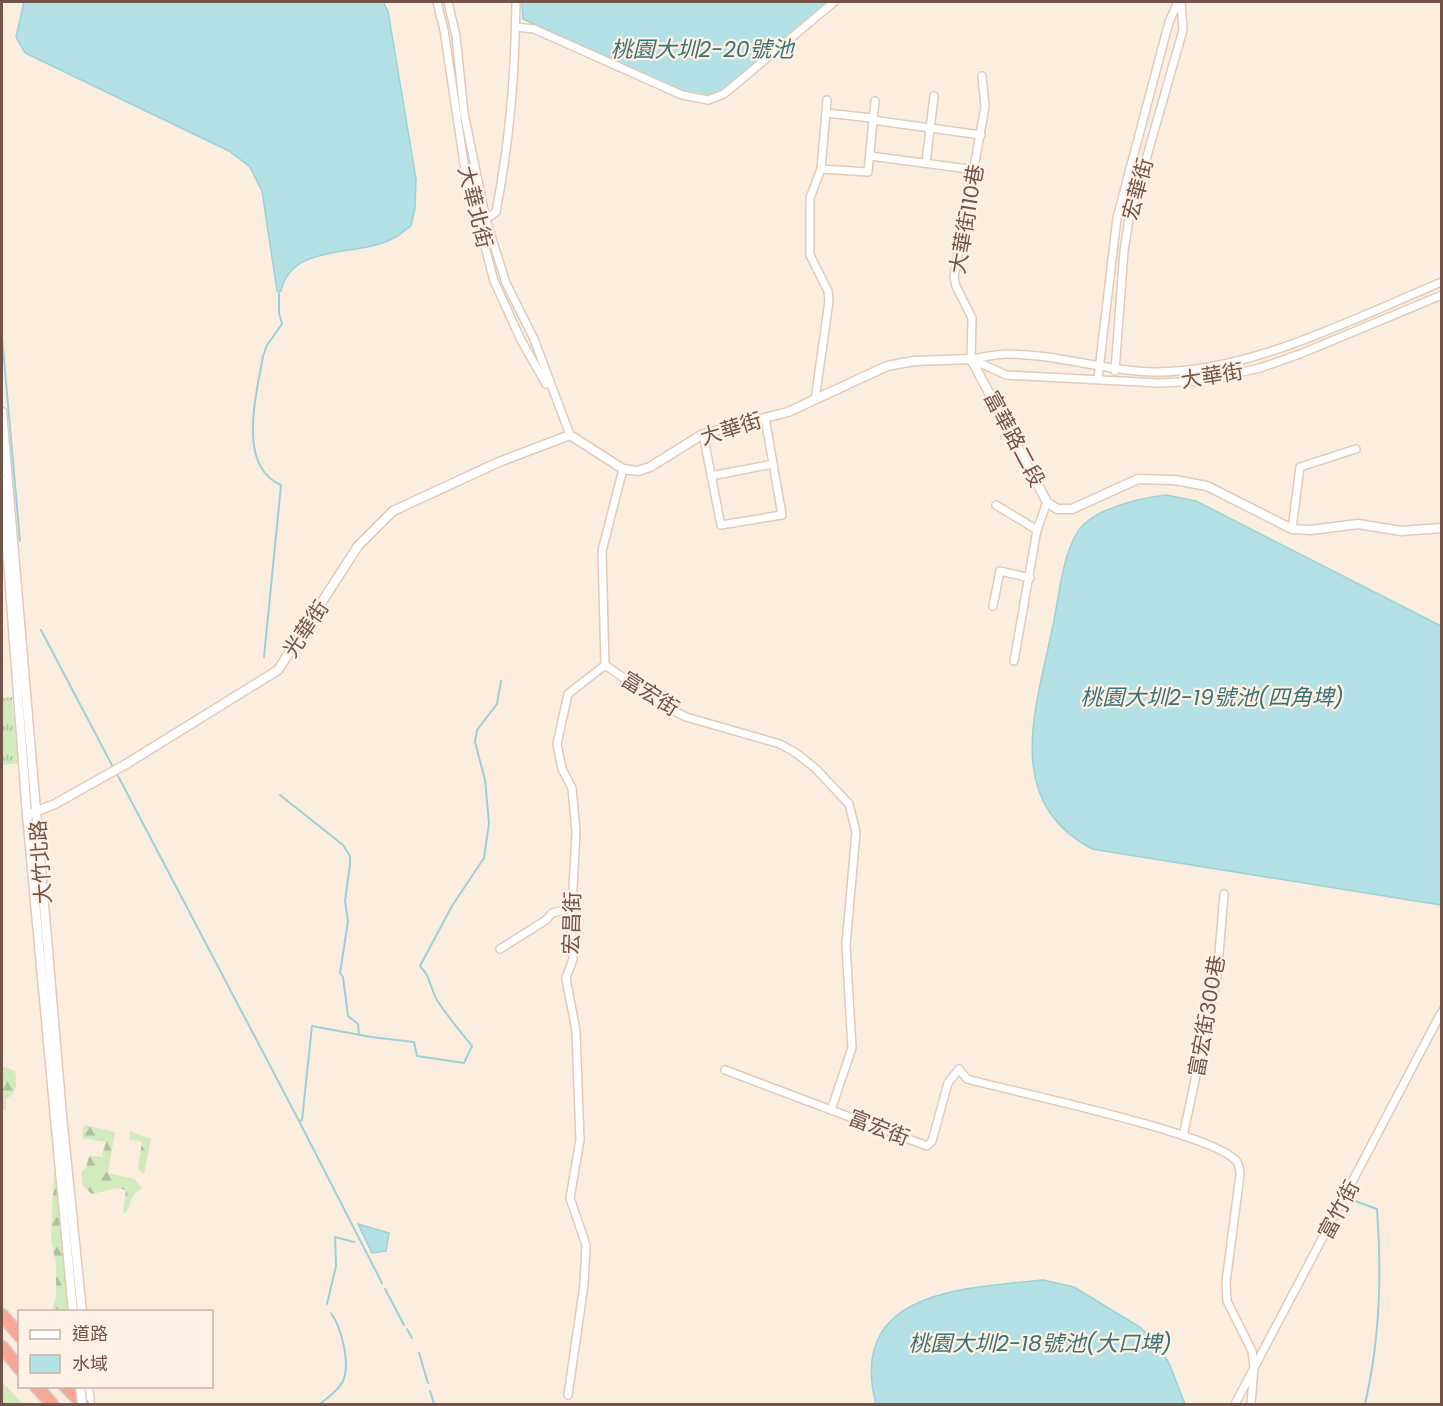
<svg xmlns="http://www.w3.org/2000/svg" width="1443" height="1406" font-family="Poppins,'Noto Sans TC',sans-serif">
<defs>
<pattern id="forest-firs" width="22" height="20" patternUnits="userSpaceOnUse" patternTransform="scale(1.5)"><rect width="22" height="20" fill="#d3e9be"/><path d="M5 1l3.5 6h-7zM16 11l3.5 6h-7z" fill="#b0bf9c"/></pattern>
<pattern id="park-tufts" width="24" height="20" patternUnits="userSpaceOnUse" patternTransform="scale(1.5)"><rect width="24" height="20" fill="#d3e9be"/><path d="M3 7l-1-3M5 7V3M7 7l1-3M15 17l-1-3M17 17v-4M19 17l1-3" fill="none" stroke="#b0bf9c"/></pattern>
</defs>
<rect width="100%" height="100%" fill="#fceedf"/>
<path fill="#d3e9be" d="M 2,1382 L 23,1404 L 2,1404 Z"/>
<g fill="url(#forest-firs)">
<path d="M 2,1066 L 15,1071 C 17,1083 18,1093 6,1099 L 6,1111 L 2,1108 Z"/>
<path d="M 84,1125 L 115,1132 L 108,1173 L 134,1179 L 142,1188 L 134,1194 L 126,1213 L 123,1212 L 126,1190 L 117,1188 L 92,1194 L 83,1186 L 81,1172 L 86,1168 L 89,1156 L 106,1157 L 102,1155 L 106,1142 L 82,1138 Z"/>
<path d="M 130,1131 L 151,1139 L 144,1174 L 138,1169 L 142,1142 L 129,1139 Z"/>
<path d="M 54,1171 L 58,1175 L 69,1311 L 52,1311 L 56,1297 L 56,1266 L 51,1238 Z"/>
</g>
<path fill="url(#park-tufts)" d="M 12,697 L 18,763 L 2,765 L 2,698 Z"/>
<g fill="#b4e1e5" stroke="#9ad2d6" stroke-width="1.5">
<path d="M 24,2 L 383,2 L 388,11 L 416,179 L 415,208 L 411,226 C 405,230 399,236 392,239 C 357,257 291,243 281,291 L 277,291 L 262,191 L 250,167 L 229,151 L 25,53 L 16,37 Z"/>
<path d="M 522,2 L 829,2 L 722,92 L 707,97 L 691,95 L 523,19 Z"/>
<path d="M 1166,495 L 1196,501 L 1441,626 L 1441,905 L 1092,849 C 1002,802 1036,708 1052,630 C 1059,599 1061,560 1077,533 C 1090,509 1141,498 1166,495 Z"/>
<path d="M 358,1224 L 389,1233 L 386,1251 L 372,1253 Z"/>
<path d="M 1043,1280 L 1074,1287 L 1140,1327 L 1158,1345 L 1169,1363 L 1185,1404 L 876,1404 C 846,1290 965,1288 1043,1280 Z"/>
</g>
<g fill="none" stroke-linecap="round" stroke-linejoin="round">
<g stroke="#9ad2d6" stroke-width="2">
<path d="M 2,337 L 20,541"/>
<path d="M 41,630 L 114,769"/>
<path d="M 264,657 L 281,485 C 236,466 257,393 263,356 L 267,345 L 282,324 L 279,313 L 279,293"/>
<path d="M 117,774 L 299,1121 L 302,1120 L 312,1026 L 371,1037 L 414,1042 L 417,1056 L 464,1063 L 472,1046 C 460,1031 447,1016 437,1000 C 429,986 432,979 420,966 L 452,906 L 484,858 L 489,823 L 485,780 L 475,742 L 477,730 L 497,704 L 501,681"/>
<path d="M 280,795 L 343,845 L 350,856 L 350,864 L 345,901 L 348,921 L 340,973 L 343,977 L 348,1016 L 358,1024 L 359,1035"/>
<path d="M 1407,1071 L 1442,1004"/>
<path d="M 299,1121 L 382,1283"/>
<path d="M 1350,1199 L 1377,1209 C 1382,1274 1380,1340 1365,1404"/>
<path d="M 385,1289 L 404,1325"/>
<path d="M 327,1304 L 336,1266 L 335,1237 L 354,1242"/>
<path d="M 407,1329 L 412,1338"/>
<path d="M 419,1353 L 428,1383"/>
<path d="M 430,1391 L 434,1404"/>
<path d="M 320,1404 C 327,1398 339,1390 343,1381 C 351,1363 341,1327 331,1313"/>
</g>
<defs>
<g id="minor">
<path d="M 437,2 L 444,30 L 465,170 L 494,281 L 521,340 L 546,384"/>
<path d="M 448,2 L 456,36 L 464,113 L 486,220 L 506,283 L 534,339 L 570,435"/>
<path d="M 516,27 L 534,29 L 682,95 L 708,100 L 724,94 L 834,2"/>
<path d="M 826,113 L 872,118"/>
<path d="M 872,120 L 981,135"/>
<path d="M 870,156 L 976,170"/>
<path d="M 926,163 L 934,96"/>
<path d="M 821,169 L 868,172 L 875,101"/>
<path d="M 483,221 L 496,212 C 510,139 515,75 516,2"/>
<path d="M 971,359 L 1006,375 L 1159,383 L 1203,381 L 1260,368 L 1300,354 L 1442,295"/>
<path d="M 971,359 L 972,318 L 956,286 L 954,277 L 985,107 L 982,76"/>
<path d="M 972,359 C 984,357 997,354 1008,354 C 1057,354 1104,371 1153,372 C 1250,373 1352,319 1442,282"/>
<path d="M 1115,371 L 1124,251 L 1129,219 L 1183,30 L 1181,2"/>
<path d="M 1098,378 L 1117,218 L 1169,22 L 1178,2"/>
<path d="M 815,400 L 829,301 L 828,291 L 810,255 L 810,198 L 821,169 L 827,100"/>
<path d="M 703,434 L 721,525 L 782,515 L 765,418"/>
<path d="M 711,476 L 773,464"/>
<path d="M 996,505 L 1037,530"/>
<path d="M 1292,529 L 1300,467 L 1356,449"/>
<path d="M 993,606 L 1000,571 L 1030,578"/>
<path d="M 1014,661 L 1037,530 L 1047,502"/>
<path d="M 605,665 L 666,707 L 686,717 L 780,744 L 796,753 L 815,768 L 849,804 L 856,832 L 846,945 L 852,1048 L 831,1110 L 927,1146 L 932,1141 L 948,1083 L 959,1069 L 967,1079 C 1010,1091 1218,1134 1237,1162 C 1239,1165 1240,1171 1240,1175 L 1226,1282 L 1227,1301 L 1252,1351 L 1254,1368 L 1251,1404"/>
<path d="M 500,949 L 546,920 L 552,913 L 572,908"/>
<path d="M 725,1070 L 831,1110"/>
<path d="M 1183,1136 L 1217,978 L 1224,894"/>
<path d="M 568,1395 L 584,1285 L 586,1245 L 570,1198 L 580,1140 L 576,1031 L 566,978 L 573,959 L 571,924 L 576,832 L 572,788 L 562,769 L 557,744 L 568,694 L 605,665 L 602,551 L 623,469"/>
<path d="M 1235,1404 L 1441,1013"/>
</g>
<g id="tertiary">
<path d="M 2,412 L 62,1115 L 82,1312"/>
<path d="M 2,481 L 27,815 L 73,1312"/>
<path d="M 27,815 L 55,804 L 128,763 L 278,670 L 358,546 L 393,511 L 499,462 L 570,435 L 623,469 L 638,471 L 650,467 L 703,434 L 788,412 L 887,366 L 914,361 L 971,359 L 1047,502 L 1057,509 L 1072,509 L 1138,479 L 1174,480 L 1207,486 L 1292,529 L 1311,530 L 1358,524 L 1401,531 L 1442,528"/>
<path d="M 88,1386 L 90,1404"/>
</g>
<g id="motorway">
<path d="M 2,1315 L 20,1336"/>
<path d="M 2,1347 L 20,1369"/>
<path d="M 36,1386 L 52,1404"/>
<path d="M 65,1386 L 83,1404"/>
</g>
</defs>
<use href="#minor" stroke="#e0cabb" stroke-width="10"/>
<use href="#tertiary" stroke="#e0cabb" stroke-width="11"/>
<use href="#motorway" stroke="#d8cfcb" stroke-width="15"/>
<use href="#minor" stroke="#fff" stroke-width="7"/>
<use href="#tertiary" stroke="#fff" stroke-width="8"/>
<use href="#motorway" stroke="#f7a795" stroke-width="12"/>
<defs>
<path id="tertiary-bridge" d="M 80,1386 L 82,1404"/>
</defs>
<use href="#tertiary-bridge" stroke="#e0cabb" stroke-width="11" stroke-linecap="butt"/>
<use href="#tertiary-bridge" stroke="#fff" stroke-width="8"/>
</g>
<g text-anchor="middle" stroke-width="4.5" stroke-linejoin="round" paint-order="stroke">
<g font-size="21" fill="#725347" stroke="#fff2e5">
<text transform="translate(1138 189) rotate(-75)" y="7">宏華街</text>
<text transform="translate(475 207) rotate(76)" y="7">大華北街</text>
<text transform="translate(967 219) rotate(-80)" y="7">大華街110巷</text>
<text transform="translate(1212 376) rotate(-9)" y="7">大華街</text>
<text transform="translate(731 429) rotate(-17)" y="7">大華街</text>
<text transform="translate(1014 439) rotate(62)" y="7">富華路二段</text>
<text transform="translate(306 629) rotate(-56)" y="7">光華街</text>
<text transform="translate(650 694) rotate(32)" y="7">富宏街</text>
<text transform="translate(41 862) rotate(-94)" y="7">大竹北路</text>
<text transform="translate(572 923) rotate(-88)" y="7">宏昌街</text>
<text transform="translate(1207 1016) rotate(-80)" y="7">富宏街300巷</text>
<text transform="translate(879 1128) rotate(21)" y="7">富宏街</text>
<text transform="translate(1339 1210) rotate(-62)" y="7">富竹街</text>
</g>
<g font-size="22" font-style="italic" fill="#3b7278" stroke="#fff2e5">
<text x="702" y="57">桃園大圳2-20號池</text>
<text x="1212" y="705">桃園大圳2-19號池(四角埤)</text>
<text x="1040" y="1351">桃園大圳2-18號池(大口埤)</text>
</g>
</g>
<rect width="1443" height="1406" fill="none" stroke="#725347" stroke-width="6"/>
<rect x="18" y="1310" width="195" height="78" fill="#fff2e5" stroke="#c7b2a6" stroke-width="1.5"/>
<rect x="30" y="1330" width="30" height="9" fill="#ffffff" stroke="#c7b2a6" stroke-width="1.5"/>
<text x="72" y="1340" font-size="18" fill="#725347">道路</text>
<rect x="30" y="1355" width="30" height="18" fill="#b4e1e5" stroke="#c7b2a6" stroke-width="1.5"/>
<text x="72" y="1370" font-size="18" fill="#725347">水域</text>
</svg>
